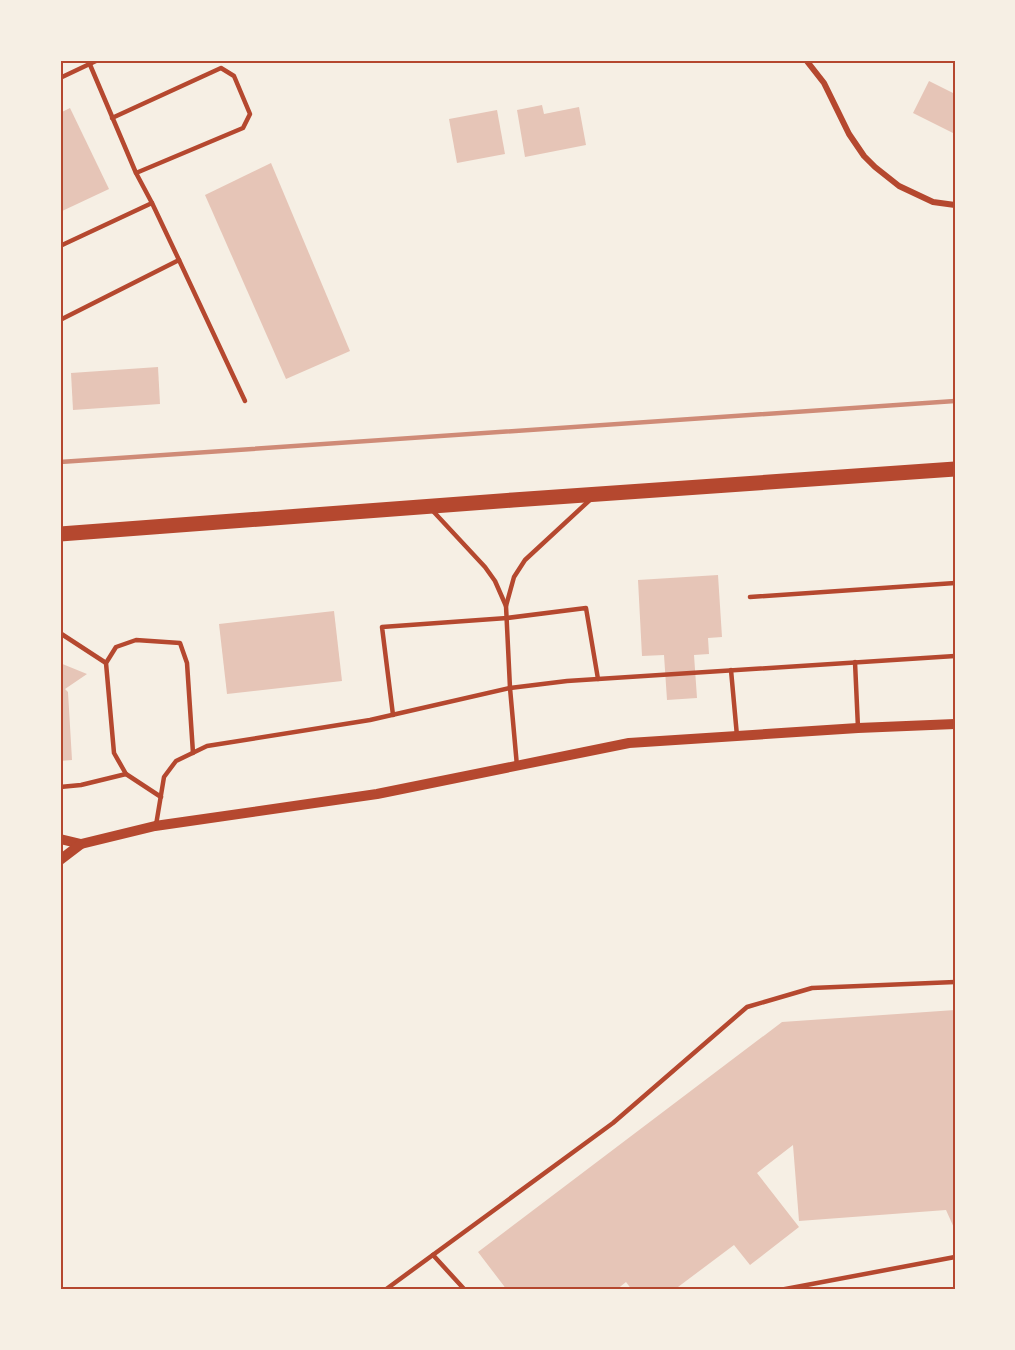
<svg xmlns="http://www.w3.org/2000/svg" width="1015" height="1350" font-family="'Archivo Narrow',sans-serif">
<rect width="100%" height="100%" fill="#f6efe4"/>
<g fill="#e6c5b7">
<path d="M 929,81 L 955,94 L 955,134 L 913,113 Z"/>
<path d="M 542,105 L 544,114 L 579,107 L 586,145 L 525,157 L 517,110 Z"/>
<path d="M 70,108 L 109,189 L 60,212 L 60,113 Z"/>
<path d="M 497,110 L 505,154 L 457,163 L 449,119 Z"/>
<path d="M 271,163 L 350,351 L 286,379 L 205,195 Z"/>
<path d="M 158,367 L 160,404 L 73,410 L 71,373 Z"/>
<path d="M 718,575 L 722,637 L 708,638 L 709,654 L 694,655 L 697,698 L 667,700 L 664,655 L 642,656 L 638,580 Z"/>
<path d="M 334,611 L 342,681 L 227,694 L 219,624 Z"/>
<path d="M 60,663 L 87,674 L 65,689 L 68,692 L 72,760 L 60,761 Z"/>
<path d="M 955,1010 L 955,1230 L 946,1210 L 799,1221 L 793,1145 L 757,1173 L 799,1227 L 750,1265 L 734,1245 L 674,1290 L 632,1290 L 626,1282 L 616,1290 L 507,1290 L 478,1252 L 782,1022 Z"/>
</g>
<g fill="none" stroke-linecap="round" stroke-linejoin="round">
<g stroke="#b5482f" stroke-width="4.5">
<path d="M 88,60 L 136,173 L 152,203"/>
<path d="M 60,78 L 98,60"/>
<path d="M 112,118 L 221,68 L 234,76 L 250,114 L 243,128 L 136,173"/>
<path d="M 60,246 L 152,203 L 179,260 L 60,320"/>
<path d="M 179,260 L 245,401"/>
<path d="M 432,510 L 485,567 L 495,581 L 506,606 L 510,688 L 517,766"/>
<path d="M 750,597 L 955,583"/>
<path d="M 506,606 L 514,577 L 525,560 L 592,498"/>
<path d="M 60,633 L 106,663"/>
<path d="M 855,662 L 858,728"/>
<path d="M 731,670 L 737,736"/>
<path d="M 393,715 L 382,627 L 507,618 L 586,608 L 598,679"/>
<path d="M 60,787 L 81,785 L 126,774"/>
<path d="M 161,797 L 126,774 L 114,753 L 106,663 L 116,647 L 136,640 L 180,643 L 187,663 L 193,753"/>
<path d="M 156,825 L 164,777 L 176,761 L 207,746 L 370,720 L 510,688 L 567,681 L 955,656"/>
<path d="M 433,1255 L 465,1290"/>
<path d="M 385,1290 L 613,1123 L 747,1007 L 812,988 L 955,982"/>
<path d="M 780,1290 L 955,1257"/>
</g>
<path stroke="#b5482f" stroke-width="6" d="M 806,60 L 824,83 L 849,134 L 864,156 L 875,167 L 899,186 L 933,202 L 955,205"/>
<g stroke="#b5482f" stroke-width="10">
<path d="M 60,839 L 81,844"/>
<path d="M 60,860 L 81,844 L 155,826 L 377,794 L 629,743 L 858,728 L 955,724"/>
</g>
<path stroke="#b5482f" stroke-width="15" d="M 60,534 L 513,500 L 955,469"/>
<path stroke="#cf8b77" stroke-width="4.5" d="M 60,462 L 955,401"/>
</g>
<rect width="1015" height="1350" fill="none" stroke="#f6efe4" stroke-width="123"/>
<rect x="62" y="62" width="892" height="1226" fill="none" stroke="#b5482f" stroke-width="2"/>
</svg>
